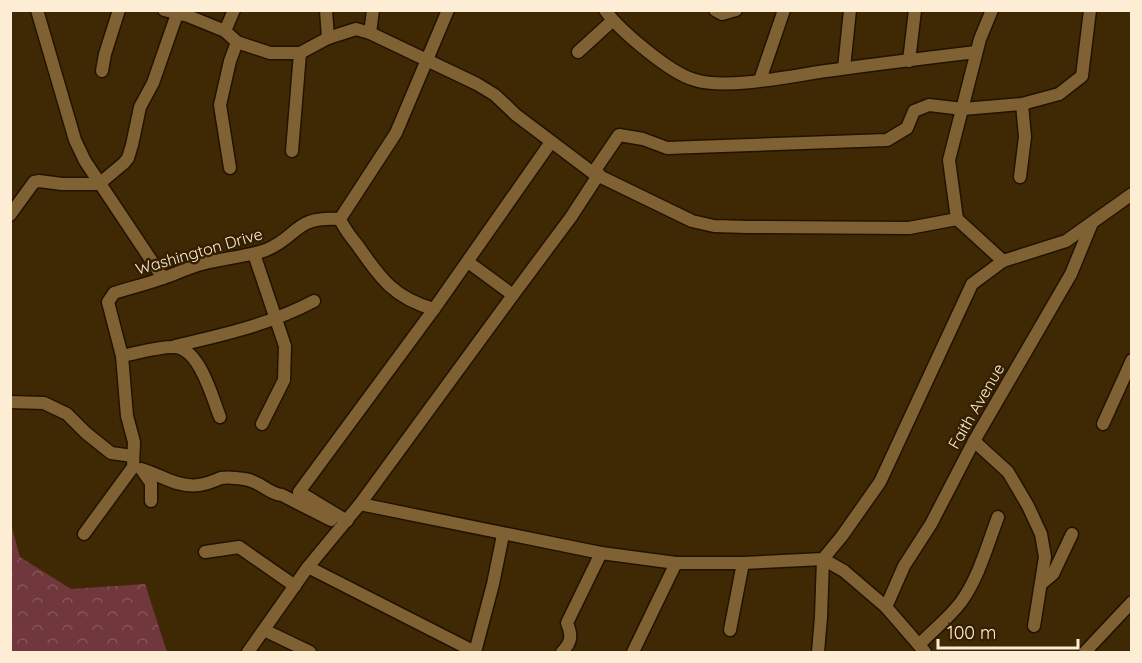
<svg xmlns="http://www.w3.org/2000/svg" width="1142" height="663" font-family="Quicksand,sans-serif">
<defs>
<pattern id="forest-crowns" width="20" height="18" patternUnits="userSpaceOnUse" patternTransform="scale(1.5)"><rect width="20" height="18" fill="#70373d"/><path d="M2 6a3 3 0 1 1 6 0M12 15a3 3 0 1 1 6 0" fill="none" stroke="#855458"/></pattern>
</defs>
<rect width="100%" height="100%" fill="#3f2905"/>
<path fill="url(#forest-crowns)" d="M 11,524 L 20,557 L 71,589 L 145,584 L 167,652 L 11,652 Z"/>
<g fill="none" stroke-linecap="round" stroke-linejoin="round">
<defs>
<g id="minor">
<path d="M 37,10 L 75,140 L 85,161 L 163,278"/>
<path d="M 164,10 L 188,16 L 225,31 L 237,42 L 270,53 L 300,53 L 328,38 L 356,29 L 370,33 L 477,84 L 495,95 L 516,115 L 593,173 L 692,221 L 714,226 L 747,227 L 909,228 L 957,219 L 1003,261"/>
<path d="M 326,10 L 328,38"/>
<path d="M 605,10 C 619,30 671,74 695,80 C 727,90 791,76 826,71 C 876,64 926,58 976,52"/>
<path d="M 715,10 L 722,14 L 736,10"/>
<path d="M 225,31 L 234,10"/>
<path d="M 370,33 L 373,10"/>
<path d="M 578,52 L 612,21"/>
<path d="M 909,61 L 915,10"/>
<path d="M 844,68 L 850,10"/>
<path d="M 102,71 L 105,54 L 119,10"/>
<path d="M 760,80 L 784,10"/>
<path d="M 292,151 L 300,53"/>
<path d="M 230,168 L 220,105 L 230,61 L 237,42"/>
<path d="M 593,173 L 619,135 L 643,139 L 667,148 L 887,140 L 907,128 L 914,111 L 929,105 L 963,109 L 1022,104 L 1059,94 L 1082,76 L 1090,10"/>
<path d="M 1020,177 L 1025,137 L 1022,104"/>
<path d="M 10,215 L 34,182 L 39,181 L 62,184 L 99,184 L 124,163 L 128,158 L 132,145 L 140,107 L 153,83 L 177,14"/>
<path d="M 340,219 L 396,133 L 448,10"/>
<path d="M 957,219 L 949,160 L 980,39 L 992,10"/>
<path d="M 254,254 L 285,346 L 284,380 L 262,424"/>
<path d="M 468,262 L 513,295"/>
<path d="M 175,346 C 223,335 271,324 314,301"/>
<path d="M 122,356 C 138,353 156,347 173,347 C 199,346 212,397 220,417"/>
<path d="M 10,402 L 44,403 L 67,414 L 86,433 L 111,453 L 133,456"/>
<path d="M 1103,424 L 1132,360"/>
<path d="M 974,441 L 1008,472 L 1028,506 L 1041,534 L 1045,557 L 1034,626"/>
<path d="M 141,469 C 161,475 178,488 199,485 C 207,484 214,481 221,478 C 226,477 238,478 244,479 C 261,481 268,494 282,495 L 331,520"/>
<path d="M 142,470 L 151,483 L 151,501"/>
<path d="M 360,504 L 601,553 L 676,563 L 743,563 L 823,559 L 844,571 L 886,607 L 925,652"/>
<path d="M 347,521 L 299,492 L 434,309 L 551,142"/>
<path d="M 84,534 L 133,467 L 134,442 L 127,416 L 122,356 L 108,302 L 114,293 C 130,288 147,284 163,278 C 176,274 189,267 202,264 C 223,258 245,257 266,250 C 300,236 293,216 340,219 C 344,229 351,237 358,246 C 380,278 395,299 434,309"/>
<path d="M 205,552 L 239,547 L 295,586"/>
<path d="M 308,567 L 475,652 L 493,584 L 503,535"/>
<path d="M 1041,584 L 1053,574 L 1072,534"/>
<path d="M 886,607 L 904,566 L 931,524 L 974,441 L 1071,274 L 1092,223"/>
<path d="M 264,630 L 310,652"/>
<path d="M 730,630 L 743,563"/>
<path d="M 919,645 C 932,631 949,618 961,602 C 979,577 987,546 998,517"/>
<path d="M 248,652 L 308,567 L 360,504 L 513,295 L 571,217 L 599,174"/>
<path d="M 562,652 C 572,642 572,635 567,623 L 601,553"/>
<path d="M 633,652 L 676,563"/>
<path d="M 818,652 L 821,617 L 823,559 L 842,536 L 880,482 L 972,284 L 1003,261 L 1066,241 L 1132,194"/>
<path d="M 1085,652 L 1132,602"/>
</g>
</defs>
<use href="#minor" stroke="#211300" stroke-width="15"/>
<use href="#minor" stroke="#7f6134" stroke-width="12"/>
</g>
<g text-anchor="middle" stroke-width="5" stroke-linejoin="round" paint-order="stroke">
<g font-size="16" fill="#feedd5" stroke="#341f00">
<text transform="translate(199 251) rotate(-16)" y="6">Washington Drive</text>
<text transform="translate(976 406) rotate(-60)" y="6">Faith Avenue</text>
</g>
</g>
<rect width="1142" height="663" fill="none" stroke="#feedd5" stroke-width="24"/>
<path d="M938 639v9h140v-9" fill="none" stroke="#feedd5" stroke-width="3"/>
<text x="947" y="639" font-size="18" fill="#feedd5" stroke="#341f00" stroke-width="4.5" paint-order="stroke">100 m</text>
</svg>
